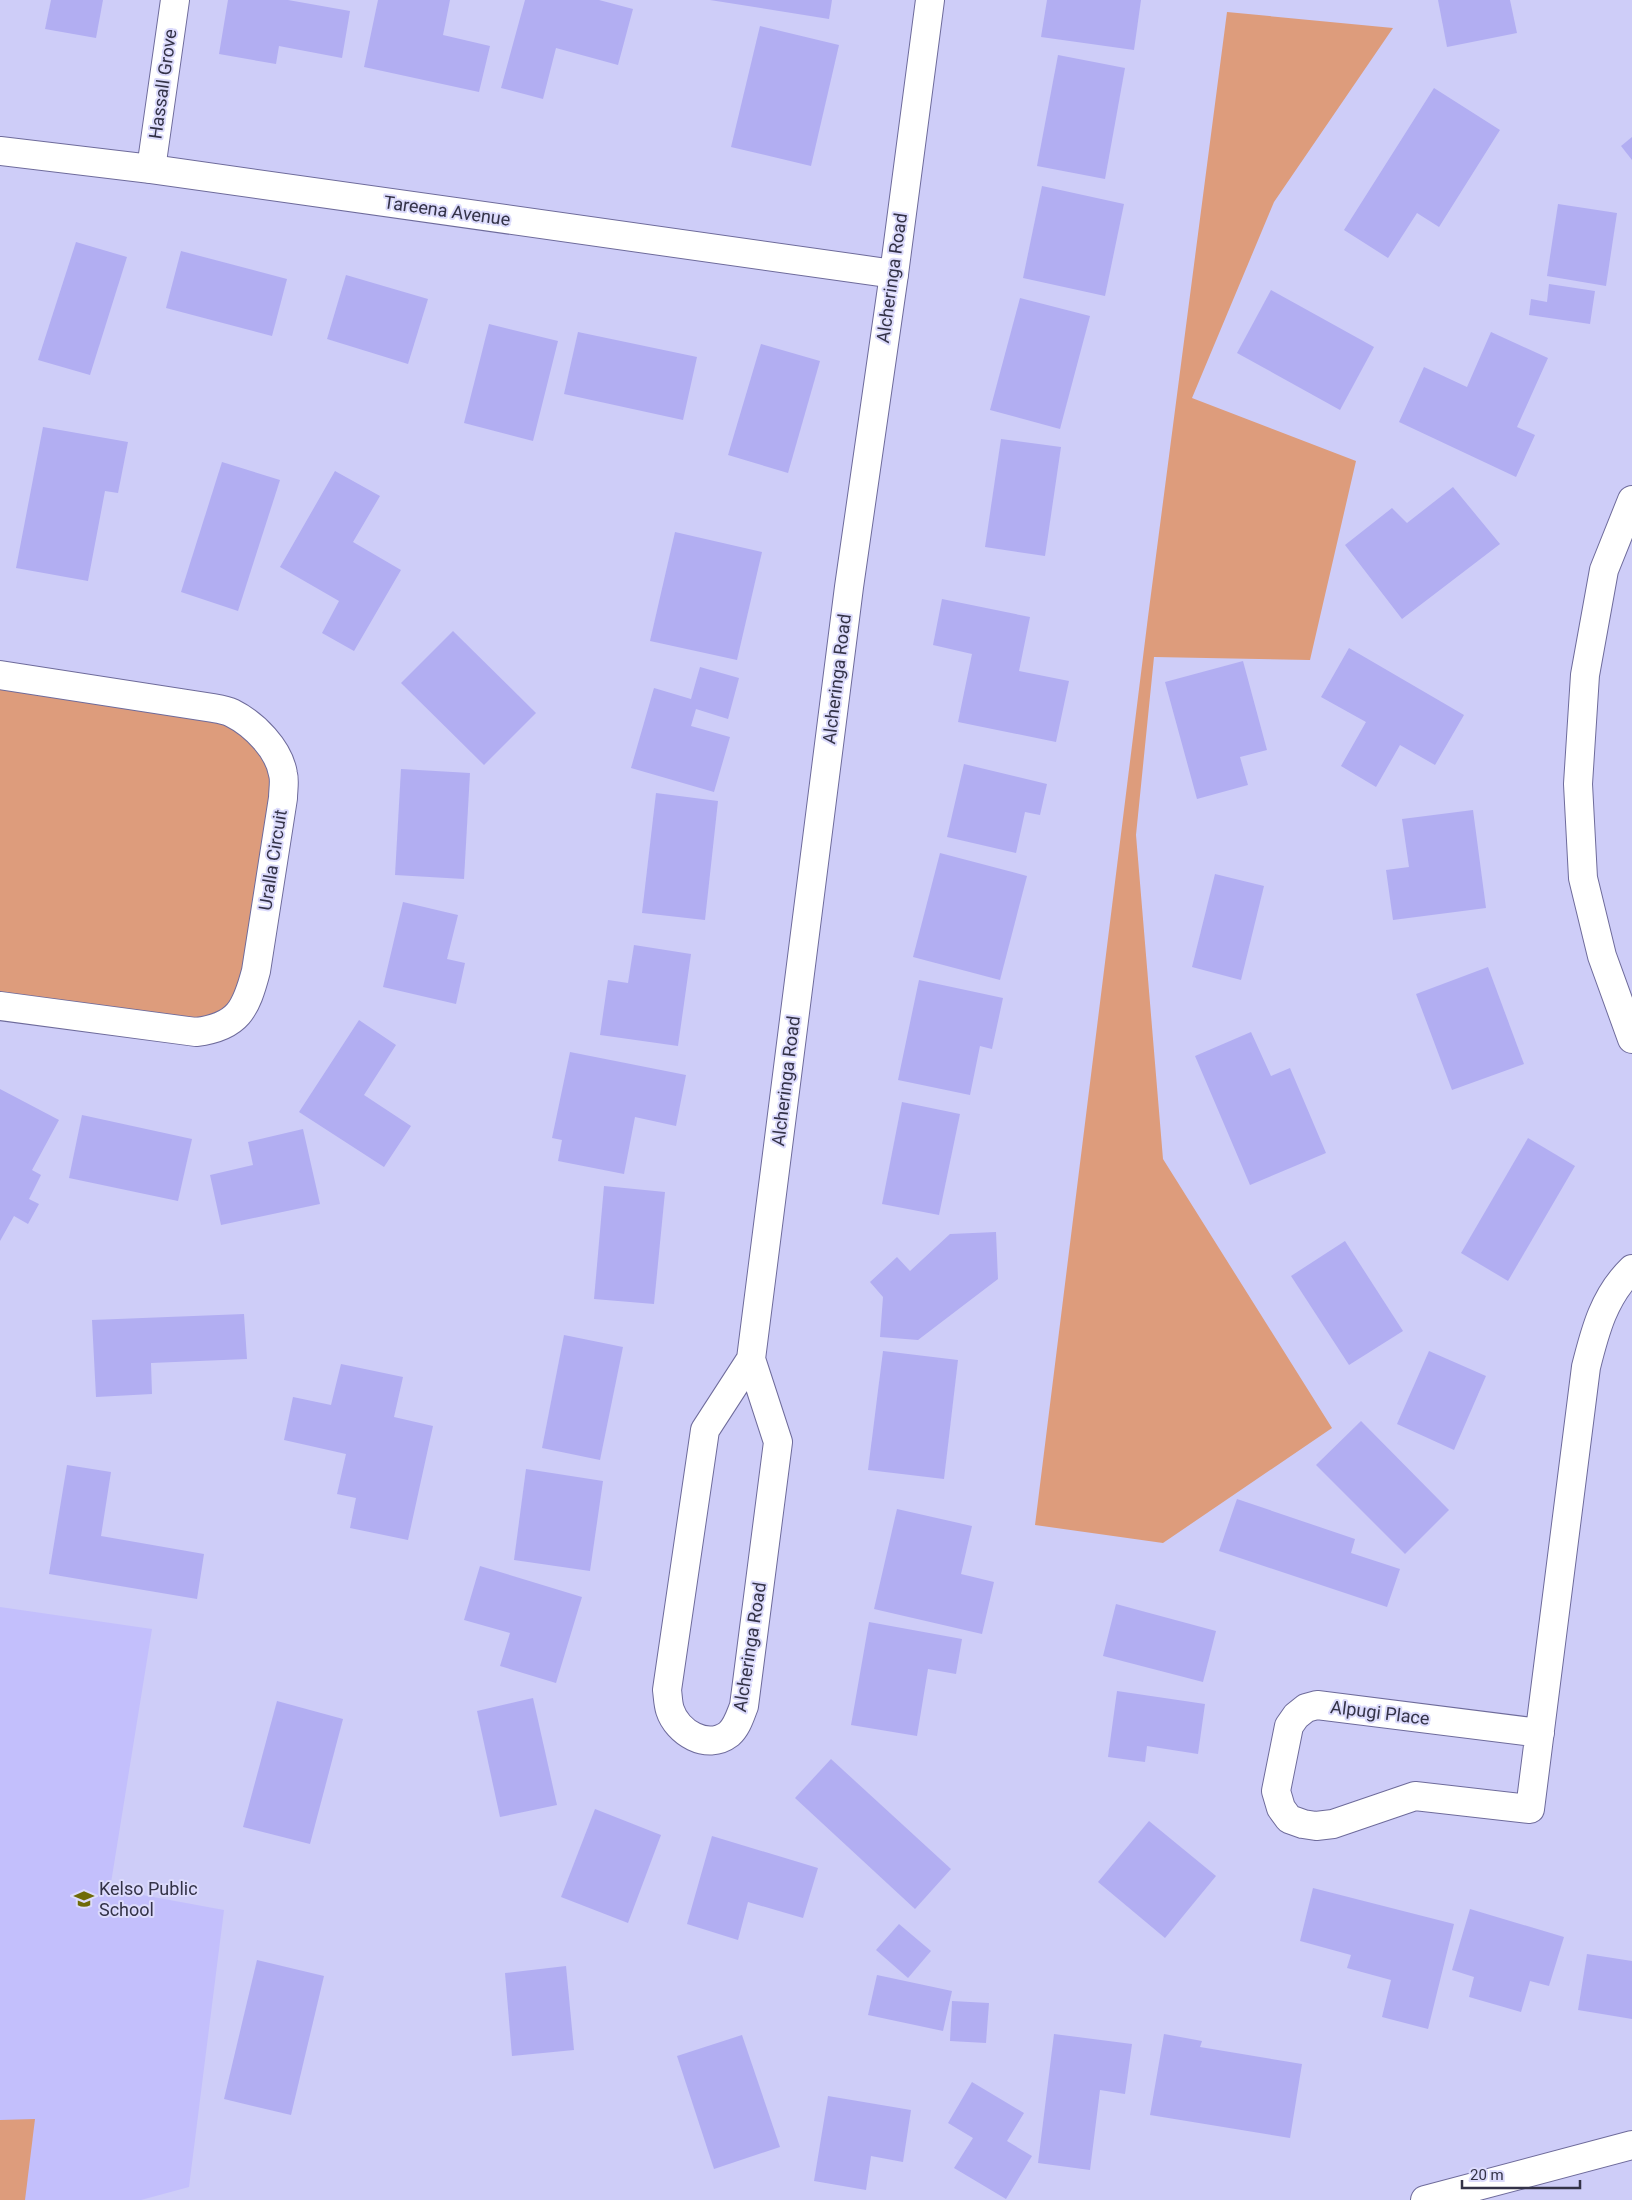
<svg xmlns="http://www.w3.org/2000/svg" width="1632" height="2200" font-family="Roboto,sans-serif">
<rect width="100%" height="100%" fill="#cecdf8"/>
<path fill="#c3bffc" d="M 0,1607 L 152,1629 L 110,1889 L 224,1910 L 189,2187 L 141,2200 L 0,2200 Z"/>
<g fill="#dd9c7c">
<path d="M 1227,12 L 1393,28 L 1274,202 L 1192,398 L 1356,461 L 1310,660 L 1154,657 L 1136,835 L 1163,1159 L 1332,1428 L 1163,1543 L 1035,1525 L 1148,617 Z"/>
<path d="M 0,675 L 213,708 L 278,758 L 256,971 L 225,1026 L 0,1006 Z"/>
<path d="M 35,2119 L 25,2200 L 0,2200 L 0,2120 Z"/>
</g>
<g fill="#b2aef2">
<path d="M 51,0 L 103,0 L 96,38 L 45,29 Z"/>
<path d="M 228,0 L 288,0 L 350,11 L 342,58 L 279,46 L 276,64 L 219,54 Z"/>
<path d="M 378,0 L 450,0 L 443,35 L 490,46 L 479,92 L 364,67 Z"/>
<path d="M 525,0 L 599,0 L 633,9 L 618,65 L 556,48 L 543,99 L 501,88 Z"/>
<path d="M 710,0 L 832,0 L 829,19 Z"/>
<path d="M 1047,0 L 1141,0 L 1134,50 L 1041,37 Z"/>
<path d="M 1438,0 L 1510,0 L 1517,33 L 1447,47 Z"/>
<path d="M 760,26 L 839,45 L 811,166 L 731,147 Z"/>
<path d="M 1058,55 L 1125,68 L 1105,179 L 1037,166 Z"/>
<path d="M 1434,88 L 1500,130 L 1439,227 L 1417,213 L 1388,258 L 1344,230 Z"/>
<path d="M 1632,137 L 1632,160 L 1621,146 Z"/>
<path d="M 1042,186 L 1124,204 L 1105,296 L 1023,278 Z"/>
<path d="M 1558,204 L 1617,213 L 1606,286 L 1547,276 Z"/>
<path d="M 76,242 L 127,257 L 90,375 L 38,360 Z"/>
<path d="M 181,251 L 287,279 L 272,336 L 166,308 Z"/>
<path d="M 346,275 L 428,299 L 408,364 L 327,339 Z"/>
<path d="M 1549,284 L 1595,291 L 1590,324 L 1529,315 L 1531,299 L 1547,302 Z"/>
<path d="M 1271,290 L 1374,347 L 1340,410 L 1237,353 Z"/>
<path d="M 1020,298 L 1090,316 L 1060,429 L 990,410 Z"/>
<path d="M 489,324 L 558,341 L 533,441 L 464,423 Z"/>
<path d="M 578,332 L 697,357 L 683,420 L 564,394 Z"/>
<path d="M 1491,332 L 1548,358 L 1517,427 L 1535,435 L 1516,477 L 1399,422 L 1424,367 L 1467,387 Z"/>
<path d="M 761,344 L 820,361 L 788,473 L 728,455 Z"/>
<path d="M 43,427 L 128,442 L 118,493 L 105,491 L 88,581 L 16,568 Z"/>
<path d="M 1001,439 L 1061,447 L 1045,556 L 985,547 Z"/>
<path d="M 222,462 L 280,480 L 238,611 L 181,592 Z"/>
<path d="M 335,471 L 380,496 L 353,542 L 401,570 L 354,651 L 322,633 L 339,601 L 280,567 Z"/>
<path d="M 1453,487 L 1500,544 L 1402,619 L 1345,545 L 1392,508 L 1407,523 Z"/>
<path d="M 675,532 L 762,552 L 737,660 L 650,641 Z"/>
<path d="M 942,599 L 1030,617 L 1019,671 L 1069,681 L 1056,742 L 958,722 L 972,654 L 933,645 Z"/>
<path d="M 453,631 L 536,713 L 484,765 L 401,683 Z"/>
<path d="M 1349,648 L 1464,715 L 1435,765 L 1400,745 L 1376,787 L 1341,766 L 1366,722 L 1321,697 Z"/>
<path d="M 1243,661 L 1267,750 L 1240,757 L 1248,785 L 1197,799 L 1165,682 Z"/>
<path d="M 700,667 L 739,678 L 728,719 L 696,709 L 691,726 L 730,737 L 714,792 L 631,768 L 654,688 L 691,699 Z"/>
<path d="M 964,764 L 1047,784 L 1040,815 L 1025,812 L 1016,853 L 947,837 Z"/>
<path d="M 401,769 L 470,773 L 464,879 L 395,875 Z"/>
<path d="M 656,793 L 718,801 L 705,920 L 642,913 Z"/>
<path d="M 1473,810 L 1486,908 L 1393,920 L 1386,870 L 1409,867 L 1402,819 Z"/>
<path d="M 940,853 L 1027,876 L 1000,980 L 913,957 Z"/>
<path d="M 1215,874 L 1264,886 L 1241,980 L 1192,967 Z"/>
<path d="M 403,902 L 458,915 L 447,959 L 465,963 L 456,1004 L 383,987 Z"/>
<path d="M 634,945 L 691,954 L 678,1046 L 600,1035 L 608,980 L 628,983 Z"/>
<path d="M 1488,967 L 1524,1064 L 1452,1090 L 1416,994 Z"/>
<path d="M 919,980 L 1003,998 L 992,1049 L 980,1046 L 970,1095 L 898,1080 Z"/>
<path d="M 359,1020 L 396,1045 L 364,1095 L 411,1126 L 384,1167 L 299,1112 Z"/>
<path d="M 1251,1032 L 1271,1076 L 1290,1068 L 1326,1153 L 1250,1185 L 1195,1056 Z"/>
<path d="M 570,1052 L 686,1075 L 676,1126 L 635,1117 L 624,1174 L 558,1161 L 562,1140 L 552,1138 Z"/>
<path d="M 0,1089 L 59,1120 L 32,1170 L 41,1175 L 29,1199 L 39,1204 L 28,1224 L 14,1216 L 0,1241 Z"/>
<path d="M 902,1102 L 960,1114 L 939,1215 L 882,1204 Z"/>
<path d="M 82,1115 L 192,1139 L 178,1201 L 69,1178 Z"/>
<path d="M 303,1129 L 320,1204 L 221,1225 L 210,1175 L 253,1165 L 248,1142 Z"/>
<path d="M 1528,1138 L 1575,1166 L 1508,1281 L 1461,1253 Z"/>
<path d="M 604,1186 L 665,1192 L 654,1304 L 594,1299 Z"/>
<path d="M 996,1232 L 998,1279 L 918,1340 L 880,1337 L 883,1297 L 870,1282 L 897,1257 L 910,1271 L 950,1234 Z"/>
<path d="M 1345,1241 L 1403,1331 L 1349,1365 L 1291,1276 Z"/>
<path d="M 244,1314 L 247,1359 L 151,1363 L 152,1394 L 96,1397 L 92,1320 Z"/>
<path d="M 564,1335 L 623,1347 L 600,1460 L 542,1448 Z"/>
<path d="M 883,1351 L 958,1360 L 944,1479 L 868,1470 Z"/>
<path d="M 1429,1351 L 1486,1376 L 1454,1450 L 1397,1424 Z"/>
<path d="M 341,1364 L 403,1377 L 394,1417 L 433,1426 L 408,1540 L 350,1528 L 356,1498 L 337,1494 L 346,1454 L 284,1440 L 293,1397 L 331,1405 Z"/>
<path d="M 1361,1421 L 1449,1510 L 1405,1554 L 1316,1465 Z"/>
<path d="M 67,1465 L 111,1472 L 101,1536 L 204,1554 L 197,1599 L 49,1574 Z"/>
<path d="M 526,1469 L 603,1481 L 590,1571 L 514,1560 Z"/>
<path d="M 1237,1499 L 1355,1539 L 1351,1553 L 1400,1569 L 1387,1607 L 1219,1551 Z"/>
<path d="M 897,1509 L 972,1526 L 961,1574 L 994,1582 L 982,1634 L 874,1609 Z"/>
<path d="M 480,1566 L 582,1597 L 556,1683 L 500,1666 L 510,1633 L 464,1620 Z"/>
<path d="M 1116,1604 L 1216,1631 L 1203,1682 L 1103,1656 Z"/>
<path d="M 869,1622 L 962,1639 L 956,1674 L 928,1669 L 917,1736 L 851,1725 Z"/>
<path d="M 1117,1691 L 1205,1704 L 1198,1754 L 1147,1746 L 1145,1762 L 1108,1757 Z"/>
<path d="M 533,1698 L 557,1805 L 500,1817 L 477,1711 Z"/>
<path d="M 277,1701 L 343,1719 L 310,1844 L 243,1827 Z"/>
<path d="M 831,1759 L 951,1869 L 915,1909 L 795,1798 Z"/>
<path d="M 595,1809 L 661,1835 L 628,1923 L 561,1897 Z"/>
<path d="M 1149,1821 L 1216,1876 L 1165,1938 L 1098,1882 Z"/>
<path d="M 712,1836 L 818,1868 L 803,1918 L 748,1902 L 738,1940 L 687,1924 Z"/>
<path d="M 1313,1888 L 1454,1924 L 1428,2029 L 1382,2017 L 1391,1980 L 1347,1968 L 1351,1955 L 1300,1941 Z"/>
<path d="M 1470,1909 L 1564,1937 L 1549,1986 L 1530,1981 L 1521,2012 L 1469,1997 L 1474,1977 L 1452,1970 Z"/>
<path d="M 899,1924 L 931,1951 L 908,1978 L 876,1950 Z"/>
<path d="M 1587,1954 L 1632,1961 L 1632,2019 L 1578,2010 Z"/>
<path d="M 257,1960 L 324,1976 L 291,2115 L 224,2099 Z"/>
<path d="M 566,1966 L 574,2050 L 512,2056 L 505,1973 Z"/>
<path d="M 877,1975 L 952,1991 L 943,2031 L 868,2015 Z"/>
<path d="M 952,2001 L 989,2003 L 986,2043 L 950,2041 Z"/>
<path d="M 1054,2034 L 1132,2044 L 1125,2094 L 1100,2090 L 1090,2170 L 1038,2163 Z"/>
<path d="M 1164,2034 L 1202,2041 L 1200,2047 L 1302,2064 L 1290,2138 L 1150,2115 Z"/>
<path d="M 742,2035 L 780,2147 L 714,2169 L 677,2056 Z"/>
<path d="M 972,2082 L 1024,2113 L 1007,2141 L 1032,2156 L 1006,2199 L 954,2168 L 973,2138 L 948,2123 Z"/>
<path d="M 828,2096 L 911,2110 L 903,2162 L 871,2156 L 866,2190 L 814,2181 Z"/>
</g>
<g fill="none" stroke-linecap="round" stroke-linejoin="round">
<defs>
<g id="street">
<path d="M 0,151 L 151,169 L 894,274"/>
<path d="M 151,169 L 175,0"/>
<path d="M 0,675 L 213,708 C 219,709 226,710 232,713 C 254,724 279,749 283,774 C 285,781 283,790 283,798 L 256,971 C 246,1009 238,1027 196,1032 L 0,1006"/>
<path d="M 751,1359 L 705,1430 L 667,1690 C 668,1697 668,1704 670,1710 C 677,1732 707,1751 729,1734 C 737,1727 740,1716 744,1706 L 778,1442 L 751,1359 L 849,587 L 894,274 L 930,0"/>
<path d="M 1540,1733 L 1317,1705 L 1306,1708 L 1296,1716 L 1289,1726 L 1276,1791 L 1281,1808 L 1289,1819 L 1303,1824 L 1316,1826 L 1333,1824 L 1415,1796 L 1530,1809 L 1586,1367 C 1595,1331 1604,1296 1632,1269"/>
</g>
<g id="secondary">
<path d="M 1632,500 L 1604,570 L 1585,675 L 1578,784 L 1583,878 L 1602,956 L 1632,1039"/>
<path d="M 1425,2200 L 1632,2145"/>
</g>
</defs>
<use href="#street" stroke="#6e6b9b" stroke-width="30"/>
<use href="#secondary" stroke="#6e6b9b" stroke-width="30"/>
<use href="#street" stroke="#fff" stroke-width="28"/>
<use href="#secondary" stroke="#fff" stroke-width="28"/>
</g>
<defs>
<symbol id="school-bare" viewBox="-9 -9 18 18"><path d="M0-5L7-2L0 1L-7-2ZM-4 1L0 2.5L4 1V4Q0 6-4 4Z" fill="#6f6b07" stroke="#dcdbfc" stroke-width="2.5" paint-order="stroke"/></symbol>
</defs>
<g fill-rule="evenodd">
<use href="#school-bare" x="70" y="1885" width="28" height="28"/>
</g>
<g text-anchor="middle" stroke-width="4" stroke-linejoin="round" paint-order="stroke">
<g font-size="18" fill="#333247" stroke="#dcdbfc">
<text transform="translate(163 84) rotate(-82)" y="6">Hassall Grove</text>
<text transform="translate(447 211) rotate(8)" y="6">Tareena Avenue</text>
<text transform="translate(892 278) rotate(-82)" y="6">Alcheringa Road</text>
<text transform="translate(837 679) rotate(-83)" y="6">Alcheringa Road</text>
<text transform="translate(273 860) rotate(-81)" y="6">Uralla Circuit</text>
<text transform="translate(786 1081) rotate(-83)" y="6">Alcheringa Road</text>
<text transform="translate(750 1647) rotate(-81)" y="6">Alcheringa Road</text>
<text transform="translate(1380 1713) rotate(7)" y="6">Alpugi Place</text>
</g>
<g font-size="18" fill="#333247" stroke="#dcdbfc" text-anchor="start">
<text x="99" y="1895">Kelso Public<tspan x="99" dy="21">School</tspan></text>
</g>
</g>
<path d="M1462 2180v8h118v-8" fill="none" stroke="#333247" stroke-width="2.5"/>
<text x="1470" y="2180" font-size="15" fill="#333247" stroke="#dcdbfc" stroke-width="4" paint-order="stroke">20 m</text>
</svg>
